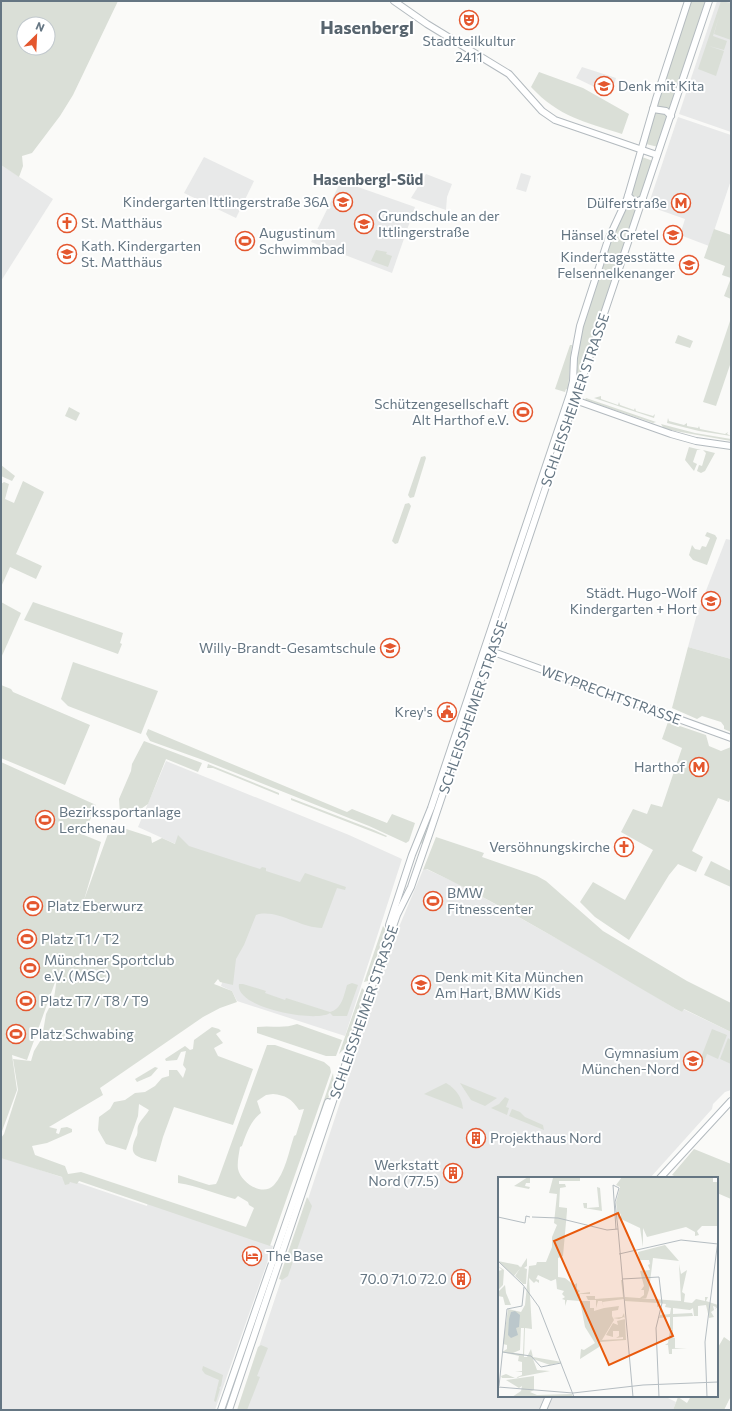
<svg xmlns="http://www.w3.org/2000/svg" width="732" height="1411" font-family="Commissioner,sans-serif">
<rect width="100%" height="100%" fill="#fafaf8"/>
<g fill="#e8e9e9">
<path d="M 717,1 L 731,1 L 731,132 L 679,114 Z"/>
<path d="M 582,67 L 616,78 L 611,95 L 576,78 Z"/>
<path d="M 678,117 L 731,135 L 731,180 L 709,246 L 680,235 L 685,219 L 648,206 Z"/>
<path d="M 204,157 L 254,181 L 236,218 L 184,193 Z"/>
<path d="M 1,165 L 53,199 L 1,281 Z"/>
<path d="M 521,173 L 531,176 L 526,192 L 516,189 Z"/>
<path d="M 426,174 L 452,184 L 447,197 L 446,210 L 411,198 Z"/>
<path d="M 341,181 L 415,207 L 392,273 L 311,242 Z"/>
<path d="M 726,539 L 731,540 L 731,659 L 688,647 L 697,614 Z"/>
<path d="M 166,761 L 349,835 L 402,859 L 345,1036 L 237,1001 L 232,991 L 221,986 L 260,871 L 182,847 L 138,827 Z"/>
<path d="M 426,869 L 461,885 L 595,960 L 676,1009 L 682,1012 L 683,1009 L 731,1032 L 731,1090 L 725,1092 L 713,1104 L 712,1109 L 650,1178 L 499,1178 L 499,1396 L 664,1396 L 676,1402 L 673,1410 L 238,1410 L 396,934 L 423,870 Z"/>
<path d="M 2,1157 L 147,1206 L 148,1202 L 273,1246 L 215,1410 L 1,1410 L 1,1158 Z"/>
</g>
<g fill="#dadfd7" fill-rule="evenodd">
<path d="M 1,1 L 118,1 L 73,95 L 60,116 L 32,153 L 22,156 L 23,166 L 19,177 L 1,165 ZM 24,24 L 48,24 L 48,48 L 24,48 Z"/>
<path d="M 690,1 L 707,1 L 670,110 L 655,105 Z"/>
<path d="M 721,1 L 731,3 L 731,40 L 714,34 L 719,16 L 713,36 L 727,41 L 724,50 L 709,46 L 724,51 L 716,76 L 698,69 Z"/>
<path d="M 539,72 L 583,88 L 629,114 L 622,134 C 585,122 559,117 531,87 Z"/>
<path d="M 655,112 L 665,114 L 667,118 L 658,147 L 646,144 Z"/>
<path d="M 642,157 L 653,161 L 640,197 L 636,199 L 631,196 L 632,192 Z"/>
<path d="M 628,202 L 638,203 L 576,391 L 574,391 L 577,344 L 610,239 Z"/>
<path d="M 714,229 L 731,235 L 731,299 L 724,296 L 731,278 L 722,275 L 725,266 L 704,258 Z"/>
<path d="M 376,250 L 387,252 L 386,254 L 392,256 L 388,267 L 371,261 Z"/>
<path d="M 731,318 L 731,362 L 716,406 L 703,402 Z"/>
<path d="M 678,335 L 693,341 L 690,348 L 675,343 Z"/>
<path d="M 570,345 L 572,345 L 568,390 L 566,389 L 565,392 L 555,389 Z"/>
<path d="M 601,396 L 601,399 L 618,405 L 619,402 L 620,405 L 634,410 L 635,408 L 636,411 L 653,416 L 655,414 L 654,418 L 594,398 Z"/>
<path d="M 586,398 L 656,422 L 653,423 L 585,400 Z"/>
<path d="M 69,407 L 80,413 L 76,421 L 65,416 Z"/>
<path d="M 668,418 L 669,421 L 684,425 L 687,423 L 687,426 L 698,428 L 699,426 L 700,429 L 725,434 L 728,432 L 727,434 L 731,436 L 699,431 L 667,423 Z"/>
<path d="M 661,424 L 695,433 L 731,439 L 731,441 L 664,429 Z"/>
<path d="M 689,447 L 701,450 L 697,450 L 693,462 L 697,464 L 694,471 L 685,460 Z"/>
<path d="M 703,450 L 715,453 L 705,471 L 701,473 L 697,471 L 699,465 L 702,466 L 706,453 Z"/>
<path d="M 425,456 L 426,458 L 414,497 L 410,498 L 408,495 L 421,457 Z"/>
<path d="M 1,465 L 15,476 L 12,481 L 1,476 Z"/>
<path d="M 23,481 L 44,492 L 16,554 L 42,566 L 36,579 L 10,567 L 1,587 L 1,484 L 4,482 L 9,484 L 5,499 L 14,503 Z"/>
<path d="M 409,503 L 411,506 L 398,543 L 395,544 L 392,541 L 405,504 Z"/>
<path d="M 707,532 L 715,535 L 717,538 L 707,565 L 693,560 L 689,555 L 692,545 L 695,549 L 700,550 L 702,546 L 706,547 L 710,538 L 705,536 Z"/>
<path d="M 1,602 L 21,613 L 1,658 Z"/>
<path d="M 33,602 L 123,633 L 120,643 L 122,644 L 118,654 L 24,620 Z"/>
<path d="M 688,647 L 731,659 L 731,732 L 724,729 L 724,726 L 721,722 L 702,716 L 697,719 L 672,708 Z"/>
<path d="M 73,662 L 158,691 L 141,734 L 68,706 L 61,699 Z"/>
<path d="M 1,685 L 11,689 L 13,692 L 90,725 L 65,785 L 1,758 Z"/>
<path d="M 668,722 L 706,735 L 709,746 L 721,751 L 731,747 L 731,797 L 729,802 L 718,798 L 692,851 L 703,857 L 696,872 L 678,864 L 669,875 L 629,940 L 595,917 L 580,902 L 593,882 L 625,900 L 653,850 L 621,832 L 633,809 L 647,814 L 651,804 L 662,807 L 682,748 L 662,739 Z"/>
<path d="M 148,729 L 347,812 L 352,809 L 387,823 L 392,814 L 415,823 L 409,841 L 406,843 L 369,826 L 203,760 L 150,741 L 146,734 Z"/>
<path d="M 144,741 L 202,763 L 198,772 L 166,759 L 148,804 L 135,813 L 129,812 L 120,815 L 119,799 L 131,771 L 132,764 Z"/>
<path d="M 454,744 L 457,745 L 424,844 L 420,843 Z"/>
<path d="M 1,762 L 96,805 L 84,835 L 101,842 L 84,900 L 109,831 L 117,826 L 151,837 L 152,843 L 162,838 L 175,844 L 178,835 L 189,846 L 260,869 L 262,867 L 266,868 L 266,871 L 300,882 L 305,873 L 346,887 L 345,890 L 337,888 L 322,928 C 301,928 275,908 256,915 L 244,945 L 236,959 L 233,985 L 220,982 L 218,979 L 214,984 L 232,991 L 237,1002 L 220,1008 L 203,1017 L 100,1088 L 103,1095 L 49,1127 L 57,1129 L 56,1133 L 59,1134 L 61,1128 L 67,1127 L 72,1129 L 72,1132 L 47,1143 L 32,1146 L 35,1155 L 65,1166 L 68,1174 L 81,1172 L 246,1227 L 254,1208 L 249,1205 L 248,1202 L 238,1196 L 235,1199 C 215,1194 198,1186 178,1183 L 178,1175 L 209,1185 L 216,1184 L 218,1180 L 267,1045 L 275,1045 L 324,1062 L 330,1067 L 331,1072 L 270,1246 L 79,1181 L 77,1184 L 70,1182 L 69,1184 L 65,1185 L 62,1177 L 1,1158 L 1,1138 L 4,1134 L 18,1090 L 13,1059 L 31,1061 L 34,1051 L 42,1038 L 46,1014 L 54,998 L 57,978 L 67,949 L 27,1060 L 12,1055 L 17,1090 L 1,1134 ZM 273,1094 C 285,1095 292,1099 299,1110 L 304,1109 L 296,1135 L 294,1136 C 289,1151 285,1173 274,1185 C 263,1197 241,1183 238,1169 C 237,1162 239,1154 240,1147 L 242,1146 C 246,1134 251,1120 261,1113 L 257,1101 L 266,1095 Z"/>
<path d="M 208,764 L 279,793 L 279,795 L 213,768 L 207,768 Z"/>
<path d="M 291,798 L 374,830 L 387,836 L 386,837 L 291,800 Z"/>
<path d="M 436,837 L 484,853 L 482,857 L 537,876 L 546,881 L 603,931 L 687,981 L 731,1003 L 731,1032 L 684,1009 L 682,1012 L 676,1009 C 594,961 513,910 427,869 L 423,870 Z"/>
<path d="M 711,861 L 731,871 L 731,887 L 704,875 Z"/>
<path d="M 383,926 L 386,930 L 368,981 L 364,982 Z"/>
<path d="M 352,983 L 358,985 L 347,1016 L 333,1016 L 330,1013 C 316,1023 234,1008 239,984 L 243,984 L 266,991 L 265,993 L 285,1000 L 286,998 L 330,1012 C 342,1009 344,995 347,985 Z"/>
<path d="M 362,988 L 365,991 L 346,1047 L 339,1054 Z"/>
<path d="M 297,1024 L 342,1040 L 336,1056 L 326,1056 L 257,1033 L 257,1027 C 271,1025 283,1029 297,1024 Z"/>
<path d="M 212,1027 L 219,1029 L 221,1031 L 216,1034 L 223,1043 L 214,1048 L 218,1056 L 253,1069 L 233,1125 L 174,1107 L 163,1137 L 156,1162 C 138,1157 126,1157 137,1135 C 138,1132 137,1129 138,1126 C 140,1121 146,1115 149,1110 L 139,1104 L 138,1116 L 126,1150 L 106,1144 L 98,1130 L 99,1117 L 110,1109 L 114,1102 L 125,1100 L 135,1093 L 145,1092 L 155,1086 L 162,1078 L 169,1076 L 169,1070 L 177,1070 L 183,1078 L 186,1069 L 183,1065 L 186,1051 L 181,1052 L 177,1060 L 166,1061 L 165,1059 L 185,1046 L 190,1050 L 193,1049 L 194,1040 Z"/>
<path d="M 712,1029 L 727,1035 L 718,1059 L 707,1054 L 704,1062 L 700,1060 Z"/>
<path d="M 728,1038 L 731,1040 L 731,1064 L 720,1059 Z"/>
<path d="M 155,1067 L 158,1068 L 151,1076 L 137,1082 L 135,1079 Z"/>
<path d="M 333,1073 L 334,1083 L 305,1160 L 304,1160 Z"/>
<path d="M 446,1083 C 456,1089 462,1097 463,1109 L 424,1094 Z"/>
<path d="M 460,1083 L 497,1098 L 485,1106 L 471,1100 Z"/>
<path d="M 505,1097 L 509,1099 L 506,1107 L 509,1108 L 507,1115 L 491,1108 L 499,1104 Z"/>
<path d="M 512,1109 L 520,1112 L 525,1117 L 543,1125 L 544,1130 L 509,1116 Z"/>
<path d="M 694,1149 L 731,1164 L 731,1199 L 717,1193 L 717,1178 L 679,1178 L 672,1175 Z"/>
<path d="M 307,1197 L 312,1206 L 288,1276 L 282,1280 L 279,1279 Z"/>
<path d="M 724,1337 L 731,1342 L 731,1396 L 724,1410 L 673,1410 L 678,1397 L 687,1403 L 691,1396 L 717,1396 L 717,1349 Z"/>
<path d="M 261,1345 L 268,1348 L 257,1376 L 260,1377 L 247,1410 L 237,1410 L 258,1347 Z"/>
<path d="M 203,1366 L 223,1375 L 221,1386 L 219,1388 L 220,1389 L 216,1402 L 214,1401 L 219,1380 L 205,1374 L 202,1370 Z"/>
</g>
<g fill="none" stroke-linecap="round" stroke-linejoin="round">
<defs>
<g id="secondary">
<path d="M 394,1 L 427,24 L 509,74 L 542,111 L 555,120 L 657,155"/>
<path d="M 653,109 L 666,111 L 671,116"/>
<path d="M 628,196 L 635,202 L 643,199"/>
<path d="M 572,399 L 671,434 L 696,441 L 731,446"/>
<path d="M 488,650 L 731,738"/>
<path d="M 389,925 L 412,855 L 431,808 L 570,394 L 573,381 L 574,358 L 580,326 L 608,240 L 627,199 L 656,99 L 688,1"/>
<path d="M 660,1178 L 731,1101"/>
<path d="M 221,1410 L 328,1102"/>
<path d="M 229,1410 L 363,1012 L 397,915 L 411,887 L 430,832 L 709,1"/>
<path d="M 543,1410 L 549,1396"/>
</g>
</defs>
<use href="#secondary" stroke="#b3babf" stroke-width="8"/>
<use href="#secondary" stroke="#fff" stroke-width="6"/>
</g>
<defs>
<symbol id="theatre-ring" viewBox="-11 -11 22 22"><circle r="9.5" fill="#fff" stroke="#e4572e" stroke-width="1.5"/><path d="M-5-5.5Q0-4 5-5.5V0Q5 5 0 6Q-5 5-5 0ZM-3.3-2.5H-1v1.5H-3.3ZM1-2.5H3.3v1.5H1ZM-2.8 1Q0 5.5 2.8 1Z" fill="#e4572e"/></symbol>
<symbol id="school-ring" viewBox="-11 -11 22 22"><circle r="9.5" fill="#fff" stroke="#e4572e" stroke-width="1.5"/><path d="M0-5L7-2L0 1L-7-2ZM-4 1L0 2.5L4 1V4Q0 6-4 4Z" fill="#e4572e"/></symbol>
<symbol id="metro-ring" viewBox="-11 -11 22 22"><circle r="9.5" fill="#fff" stroke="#e4572e" stroke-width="1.5"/><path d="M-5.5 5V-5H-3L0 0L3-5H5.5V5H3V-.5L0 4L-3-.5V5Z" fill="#e4572e"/></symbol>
<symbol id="church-ring" viewBox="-11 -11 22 22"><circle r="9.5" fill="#fff" stroke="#e4572e" stroke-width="1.5"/><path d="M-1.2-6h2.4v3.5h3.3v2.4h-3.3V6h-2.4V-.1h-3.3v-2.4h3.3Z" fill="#e4572e"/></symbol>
<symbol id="stadium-ring" viewBox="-11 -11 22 22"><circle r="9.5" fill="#fff" stroke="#e4572e" stroke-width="1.5"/><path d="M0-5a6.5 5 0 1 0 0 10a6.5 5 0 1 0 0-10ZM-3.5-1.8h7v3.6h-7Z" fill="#e4572e"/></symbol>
<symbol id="civic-ring" viewBox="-11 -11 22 22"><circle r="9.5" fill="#fff" stroke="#e4572e" stroke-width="1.5"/><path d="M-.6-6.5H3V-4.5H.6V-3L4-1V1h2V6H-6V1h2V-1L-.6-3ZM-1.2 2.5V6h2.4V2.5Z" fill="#e4572e"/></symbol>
<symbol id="building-ring" viewBox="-11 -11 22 22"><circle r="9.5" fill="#fff" stroke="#e4572e" stroke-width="1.5"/><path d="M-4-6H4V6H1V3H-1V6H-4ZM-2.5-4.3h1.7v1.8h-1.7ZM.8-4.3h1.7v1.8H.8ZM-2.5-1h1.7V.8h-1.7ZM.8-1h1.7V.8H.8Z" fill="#e4572e"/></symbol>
<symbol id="hotel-ring" viewBox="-11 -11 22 22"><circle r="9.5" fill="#fff" stroke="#e4572e" stroke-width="1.5"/><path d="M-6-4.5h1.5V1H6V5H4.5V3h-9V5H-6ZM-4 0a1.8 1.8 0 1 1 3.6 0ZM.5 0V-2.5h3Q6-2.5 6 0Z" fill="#e4572e"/></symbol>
</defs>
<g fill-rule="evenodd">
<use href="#theatre-ring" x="458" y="9" width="22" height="22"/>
<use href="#school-ring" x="593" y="75" width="22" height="22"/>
<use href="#school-ring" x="332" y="191" width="22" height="22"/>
<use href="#metro-ring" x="670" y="192" width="22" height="22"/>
<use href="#church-ring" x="56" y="212" width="22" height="22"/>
<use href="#school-ring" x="353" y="213" width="22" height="22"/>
<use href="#school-ring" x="662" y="224" width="22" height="22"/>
<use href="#stadium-ring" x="234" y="230" width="22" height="22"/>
<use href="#school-ring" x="56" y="243" width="22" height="22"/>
<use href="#school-ring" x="678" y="254" width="22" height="22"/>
<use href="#stadium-ring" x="512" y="401" width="22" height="22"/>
<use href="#school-ring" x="700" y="590" width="22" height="22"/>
<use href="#school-ring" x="379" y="637" width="22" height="22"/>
<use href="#civic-ring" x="436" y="701" width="22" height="22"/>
<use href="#metro-ring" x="688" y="756" width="22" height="22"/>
<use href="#stadium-ring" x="34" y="809" width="22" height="22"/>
<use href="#church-ring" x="613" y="836" width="22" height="22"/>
<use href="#stadium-ring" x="422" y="890" width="22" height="22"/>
<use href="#stadium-ring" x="22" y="895" width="22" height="22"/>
<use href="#stadium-ring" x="16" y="928" width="22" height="22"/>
<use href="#stadium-ring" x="19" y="957" width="22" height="22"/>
<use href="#school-ring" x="410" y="974" width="22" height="22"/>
<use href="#stadium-ring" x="15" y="990" width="22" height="22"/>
<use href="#stadium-ring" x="5" y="1023" width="22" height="22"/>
<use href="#school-ring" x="682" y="1050" width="22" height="22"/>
<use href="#building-ring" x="465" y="1127" width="22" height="22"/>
<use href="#building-ring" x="442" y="1162" width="22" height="22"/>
<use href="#hotel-ring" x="241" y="1245" width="22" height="22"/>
<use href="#building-ring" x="450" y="1268" width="22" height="22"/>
</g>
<g text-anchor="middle" stroke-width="4" stroke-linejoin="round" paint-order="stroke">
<g font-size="14" fill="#657683" stroke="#fff" text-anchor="start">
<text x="469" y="46" text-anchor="middle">Stadtteilkultur<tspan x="469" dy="16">2411</tspan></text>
<text x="618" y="91">Denk mit Kita</text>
<text x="329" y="207" text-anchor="end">Kindergarten Ittlingerstraße 36A</text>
<text x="667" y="208" text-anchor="end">Dülferstraße</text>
<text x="378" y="221">Grundschule an der<tspan x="378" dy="16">Ittlingerstraße</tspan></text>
<text x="81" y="228">St. Matthäus</text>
<text x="259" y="238">Augustinum<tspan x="259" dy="16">Schwimmbad</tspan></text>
<text x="659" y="240" text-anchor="end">Hänsel &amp; Gretel</text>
<text x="81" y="251">Kath. Kindergarten<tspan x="81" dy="16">St. Matthäus</tspan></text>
<text x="675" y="262" text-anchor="end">Kindertagesstätte<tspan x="675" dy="16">Felsennelkenanger</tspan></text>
<text x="509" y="409" text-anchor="end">Schützengesellschaft<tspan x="509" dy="16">Alt Harthof e.V.</tspan></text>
<text x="697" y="598" text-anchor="end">Städt. Hugo-Wolf<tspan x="697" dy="16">Kindergarten + Hort</tspan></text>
<text x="376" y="653" text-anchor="end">Willy-Brandt-Gesamtschule</text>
<text x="433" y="717" text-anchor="end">Krey's</text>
<text x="685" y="772" text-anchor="end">Harthof</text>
<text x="59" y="817">Bezirkssportanlage<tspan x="59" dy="16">Lerchenau</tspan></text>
<text x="610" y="852" text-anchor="end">Versöhnungskirche</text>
<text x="447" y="898">BMW<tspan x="447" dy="16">Fitnesscenter</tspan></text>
<text x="47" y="911">Platz Eberwurz</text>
<text x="41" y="944">Platz T1 / T2</text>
<text x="44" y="965">Münchner Sportclub<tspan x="44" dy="16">e.V. (MSC)</tspan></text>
<text x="435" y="982">Denk mit Kita München<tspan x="435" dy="16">Am Hart, BMW Kids</tspan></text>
<text x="40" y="1006">Platz T7 / T8 / T9</text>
<text x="30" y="1039">Platz Schwabing</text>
<text x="679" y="1058" text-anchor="end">Gymnasium<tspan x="679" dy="16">München-Nord</tspan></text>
<text x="490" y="1143">Projekthaus Nord</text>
<text x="439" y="1170" text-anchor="end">Werkstatt<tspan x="439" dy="16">Nord (77.5)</tspan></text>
<text x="266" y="1261">The Base</text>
<text x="447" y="1284" text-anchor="end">70.0 71.0 72.0</text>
</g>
<g font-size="14" fill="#657683" stroke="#fff">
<text transform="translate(575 400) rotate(-71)" y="5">SCHLEISSHEIMER STRASSE</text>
<text transform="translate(611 695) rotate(20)" y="5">WEYPRECHTSTRASSE</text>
<text transform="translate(473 707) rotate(-71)" y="5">SCHLEISSHEIMER STRASSE</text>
<text transform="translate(364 1012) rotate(-71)" y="5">SCHLEISSHEIMER STRASSE</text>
</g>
<g font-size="15" font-weight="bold" fill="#57646e" stroke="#fff">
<text x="368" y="185">Hasenbergl-Süd</text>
</g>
<g font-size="18" font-weight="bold" fill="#57646e" stroke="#fff">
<text x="367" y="34">Hasenbergl</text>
</g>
</g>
<g transform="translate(498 1177)">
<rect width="220" height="220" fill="#fafaf8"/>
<path d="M 30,0 L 32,1 L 32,6 L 28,6 L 27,9 L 32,10 L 31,12 L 16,9 ZM 82,0 L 82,4 L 61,4 L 61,7 L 67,7 L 68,10 L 62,11 L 61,30 L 69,31 L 69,34 L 65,79 L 60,81 L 60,100 L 67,101 L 76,108 L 79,106 L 79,112 L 82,114 L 79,117 L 92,115 L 92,117 L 82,117 L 82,124 L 69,123 L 67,129 L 67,123 L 64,122 L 67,120 L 64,117 L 66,114 L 59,112 L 58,102 L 53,104 L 40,98 L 38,102 L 41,103 L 41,106 L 38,104 L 36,106 L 31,101 L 34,152 L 27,151 L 26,180 L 29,180 L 33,172 L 35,180 L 64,185 L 52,188 L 35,182 L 39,193 L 52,194 L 16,201 L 4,201 L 3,199 L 8,197 L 17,201 L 24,198 L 24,195 L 17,195 L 24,194 L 24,185 L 20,184 L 21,179 L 4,175 L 9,172 L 9,168 L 5,167 L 10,132 L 23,135 L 27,128 L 31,89 L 38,88 L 39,85 L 48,85 L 54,70 L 54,60 L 59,48 L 56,46 L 59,17 L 51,16 L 55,1 ZM 23,151 L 26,151 L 25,177 L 15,176 L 22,173 ZM 124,0 L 215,0 L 215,5 L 220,5 L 220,49 L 204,49 L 199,54 L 201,58 L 197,59 L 197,55 L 188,50 L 149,60 L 145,51 L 145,70 L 142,51 L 123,42 L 123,36 L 120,43 L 118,25 L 122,10 L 118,8 ZM 99,10 L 102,11 L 104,34 L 86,31 L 85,26 L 89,26 L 89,31 L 101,30 ZM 167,68 L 181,84 L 155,81 L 151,113 L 148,122 L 142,121 L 146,118 L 146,113 L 143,113 L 146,109 L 142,94 L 152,93 L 150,88 L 152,87 L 151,83 L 141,83 L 140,75 ZM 29,81 L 29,89 L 26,91 L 29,92 L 28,107 L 25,107 L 17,99 ZM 0,84 L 20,88 L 22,90 L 24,89 L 16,99 ZM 181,87 L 183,97 L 189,93 L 184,115 L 187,117 L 186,125 L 194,126 L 198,122 L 207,124 L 207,120 L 210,120 L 208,124 L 220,128 L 220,130 L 217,132 L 218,130 L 215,129 L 216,133 L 213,135 L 216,140 L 211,141 L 208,128 L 200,129 L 200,125 L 200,139 L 196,139 L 195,131 L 192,133 L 175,131 L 175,137 L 194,136 L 195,139 L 175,140 L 175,153 L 172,152 L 172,140 L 161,141 L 162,138 L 172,137 L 173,131 L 167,130 L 168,127 L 160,126 L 162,129 L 159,130 L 159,126 L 127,124 L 127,120 L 183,124 ZM 0,89 L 6,93 L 5,108 L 0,113 L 0,94 L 4,93 ZM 123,103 L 125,103 L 126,122 L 104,125 L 106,131 L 121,129 L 120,133 L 114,134 L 114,139 L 116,143 L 104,163 L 125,162 L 125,160 L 118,161 L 121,159 L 121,154 L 115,154 L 115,160 L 108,158 L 115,146 L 120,148 L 119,144 L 127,142 L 126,140 L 121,142 L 115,141 L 124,140 L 126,136 L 127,143 L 128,163 L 102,165 L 101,170 L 82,182 L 83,172 L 86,173 L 97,166 L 87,150 L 82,124 L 92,124 L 92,131 L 96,131 L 96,134 L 106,131 L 104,124 L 100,124 L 98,131 L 98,123 L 90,123 L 88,119 L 97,119 L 97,122 L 125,120 ZM 7,108 L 8,116 L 13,128 L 7,128 L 5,120 L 0,119 L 0,115 ZM 172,153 L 175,153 L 174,160 L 177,161 L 177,171 L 189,171 L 174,172 L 174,177 L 171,177 L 170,168 L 167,168 L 170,166 ZM 36,199 L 36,213 L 32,215 L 39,218 L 74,217 L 75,220 L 14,220 L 23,214 L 24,209 L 21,211 L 8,203 Z" fill="#dadfd7" fill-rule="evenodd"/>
<path d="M 17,134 L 22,138 L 21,150 L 18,151 L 20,158 L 13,161 L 10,158 L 11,142 L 13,135 Z" fill="#bbc7cb"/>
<path fill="none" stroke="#b5bdc2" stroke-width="1" d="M 0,40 L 27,46 L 28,39 L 32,40M 34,40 L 60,41 L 109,53 L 120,52 L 135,220M 118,52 L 115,8 L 121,11 L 117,25 L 120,52M 121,77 L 183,63 L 220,67M 0,84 L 25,108 L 41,130 L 76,220M 124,102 L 161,100 L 164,126 L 158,151 L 161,220M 4,175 L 33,179 L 43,190 L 63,186M 1,209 L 9,132 L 24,129 L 26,110M 0,210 L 75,216 L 145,208 L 220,205M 209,220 L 207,165 L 220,63"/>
<path fill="#e8590c" fill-opacity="0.15" stroke="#e8590c" stroke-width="2" d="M 120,36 L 175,159 L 111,188 L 56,64 Z"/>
<rect width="220" height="220" fill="none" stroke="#657683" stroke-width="2"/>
</g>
<rect width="732" height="1411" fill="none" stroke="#657683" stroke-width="4"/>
<g transform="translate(36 36) rotate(24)"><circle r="19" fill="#ffffff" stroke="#c1c8cd"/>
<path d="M0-3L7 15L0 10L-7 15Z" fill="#e4572e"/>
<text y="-6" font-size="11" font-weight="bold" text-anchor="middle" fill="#657683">N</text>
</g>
</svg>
